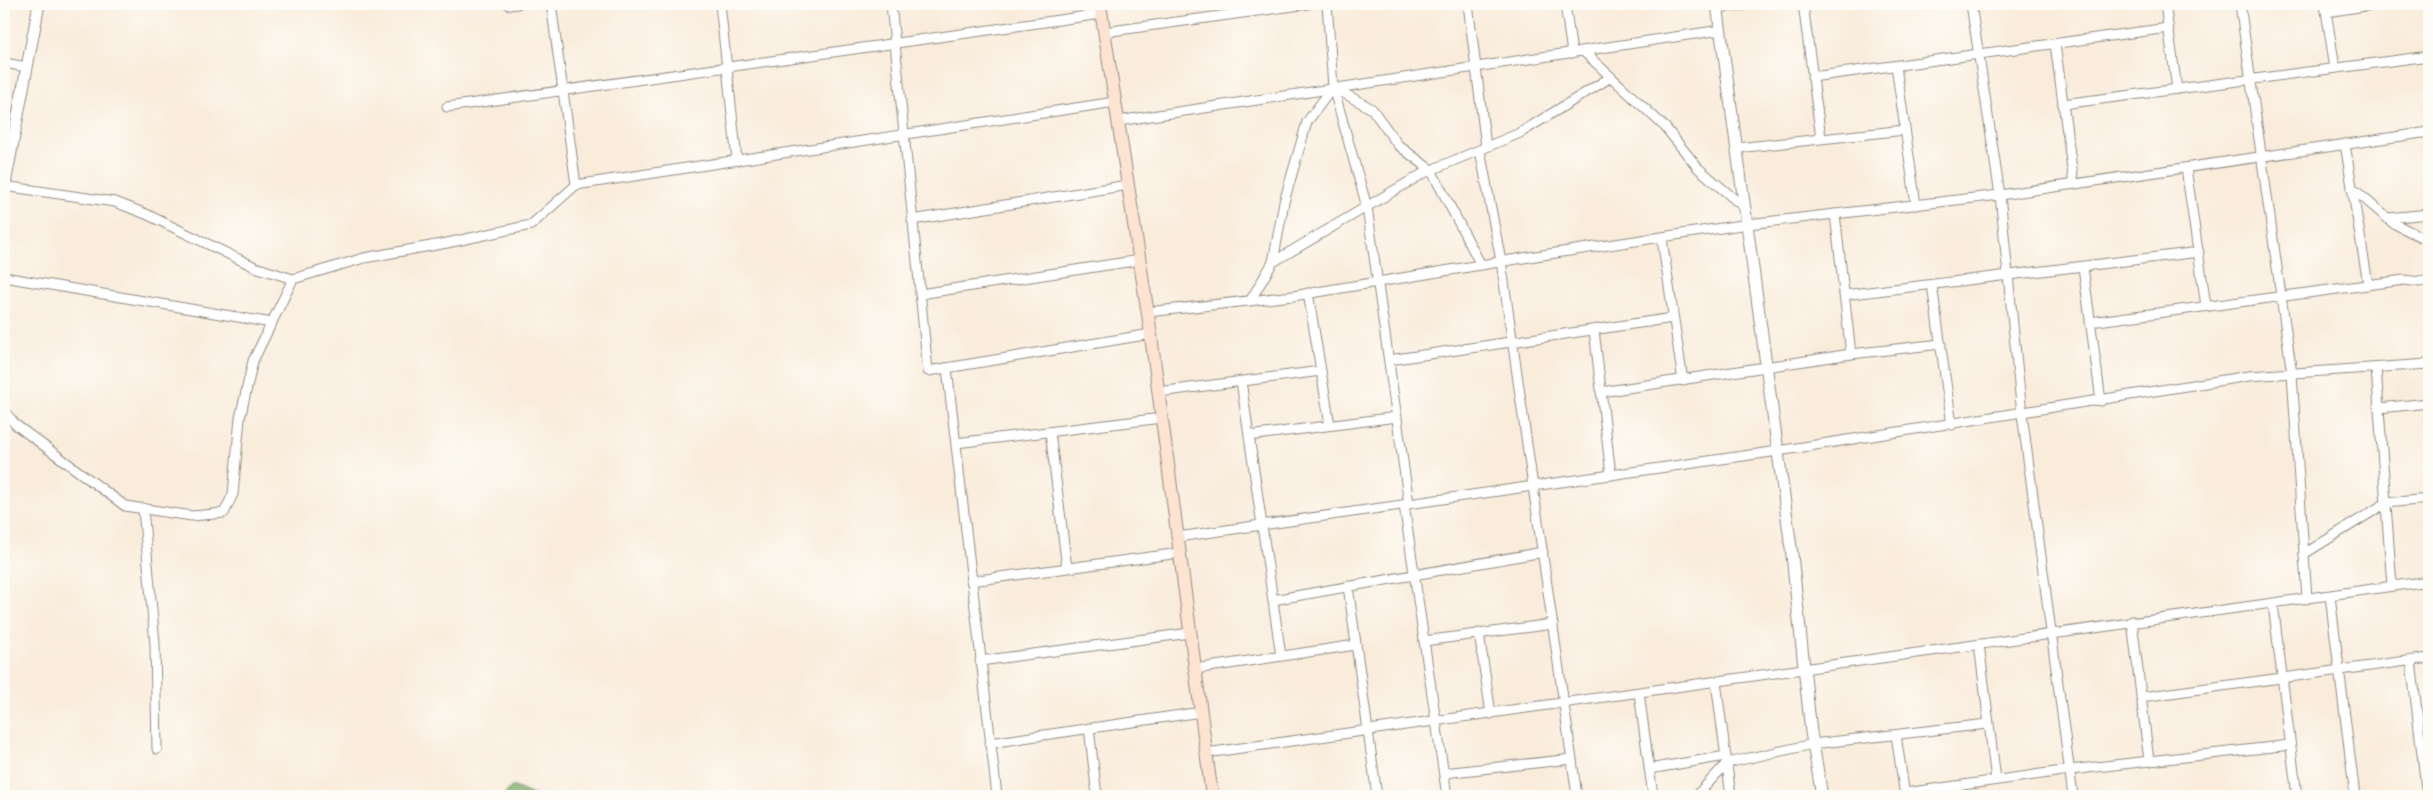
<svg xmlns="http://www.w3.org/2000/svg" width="2433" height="800" font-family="Alegreya,serif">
<rect width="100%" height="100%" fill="#fdfcf7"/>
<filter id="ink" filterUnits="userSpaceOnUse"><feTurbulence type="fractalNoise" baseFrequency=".02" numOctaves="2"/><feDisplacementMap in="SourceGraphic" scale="10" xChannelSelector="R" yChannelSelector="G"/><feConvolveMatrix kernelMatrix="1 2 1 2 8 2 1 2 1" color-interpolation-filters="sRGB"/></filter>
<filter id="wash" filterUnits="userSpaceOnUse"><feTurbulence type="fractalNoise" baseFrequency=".0096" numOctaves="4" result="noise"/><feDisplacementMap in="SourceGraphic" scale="20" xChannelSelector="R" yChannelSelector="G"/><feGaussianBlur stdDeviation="1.12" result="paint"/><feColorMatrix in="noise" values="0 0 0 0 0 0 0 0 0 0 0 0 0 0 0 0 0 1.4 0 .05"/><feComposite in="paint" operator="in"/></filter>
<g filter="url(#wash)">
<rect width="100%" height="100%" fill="#f9ecdb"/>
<path fill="#7ba861" stroke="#536a46" d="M 512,786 L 537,796 L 503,796 Z"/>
</g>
<g filter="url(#ink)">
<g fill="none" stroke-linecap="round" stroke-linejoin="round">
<defs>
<g id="minor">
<path d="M 551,4 L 576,185"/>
<path d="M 720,4 L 737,160"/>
<path d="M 891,4 L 928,371 L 1151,334"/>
<path d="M 1327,4 L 1333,87 L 1367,207 L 1409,504"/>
<path d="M 1468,4 L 1486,147"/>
<path d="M 1565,4 L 1572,53"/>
<path d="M 1803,4 L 1821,138"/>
<path d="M 1971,4 L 2000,195 L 2022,414 L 2073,796"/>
<path d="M 2165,4 L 2177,89"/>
<path d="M 2240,4 L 2292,374 L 2307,599"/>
<path d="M 2325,4 L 2335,68"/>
<path d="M 509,5 L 517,4"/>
<path d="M 1717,8 L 1751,4"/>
<path d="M 2326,12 L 2379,4"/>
<path d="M 1104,32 L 1308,4"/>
<path d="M 2055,44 L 2074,184"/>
<path d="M 1583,51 L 1665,127 L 1698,168 L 1746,209"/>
<path d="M 4,63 L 27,67"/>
<path d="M 1896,66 L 1916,205"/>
<path d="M 1812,77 L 2168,28"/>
<path d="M 2063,104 L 2429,56"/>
<path d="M 447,107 L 1101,14"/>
<path d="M 1118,121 L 1721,30"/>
<path d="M 2345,144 L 2368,284"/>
<path d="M 1737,148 L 1905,130"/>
<path d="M 1480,150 L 1501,261 L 1577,796"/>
<path d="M 2186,168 L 2206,306"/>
<path d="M 4,186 L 115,202 L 146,214 L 255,267 L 293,279 L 364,258 L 447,243 L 531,225 L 576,185 L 1115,102"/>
<path d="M 2352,188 L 2393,223 L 2429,241"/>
<path d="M 1835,214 L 1851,354"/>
<path d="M 2388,218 L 2429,214"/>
<path d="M 912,220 L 1128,185"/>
<path d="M 1662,239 L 1683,381"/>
<path d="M 1273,262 L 1284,202 L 1307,122 L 1333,87 L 1372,109 L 1398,145 L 1431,170 L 1481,265"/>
<path d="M 2083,267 L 2101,401"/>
<path d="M 4,277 L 272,323"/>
<path d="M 1932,285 L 1952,425"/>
<path d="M 1308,293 L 1330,425"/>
<path d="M 920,294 L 1140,260"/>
<path d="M 1844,295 L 2199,252"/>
<path d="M 1250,301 L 1273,262 L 1424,173 L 1520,133 L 1611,77"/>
<path d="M 1148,312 L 1293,296 L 1529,257 L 1748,224 L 2000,195 L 2429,132"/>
<path d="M 2090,322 L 2404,280 L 2420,282 L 2429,280"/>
<path d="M 1594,330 L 1611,475"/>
<path d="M 1389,360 L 1673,318"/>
<path d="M 947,368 L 997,796"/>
<path d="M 2376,368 L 2392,586"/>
<path d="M 1241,381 L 1281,656"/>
<path d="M 1159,392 L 1321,371"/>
<path d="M 1601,392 L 1851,354 L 1941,344"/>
<path d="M 2379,408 L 2429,403"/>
<path d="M 4,411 L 16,425 L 125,506 L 192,516 L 224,513 L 233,494 L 240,418 L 253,361 L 293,279"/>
<path d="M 1050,432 L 1067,568"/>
<path d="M 1249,436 L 1397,417"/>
<path d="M 956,443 L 1162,418"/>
<path d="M 1404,505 L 1447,796"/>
<path d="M 143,508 L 155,644 L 157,749"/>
<path d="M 1178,537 L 1778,451 L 2249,376 L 2429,364"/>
<path d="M 2304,554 L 2386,503 L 2429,499"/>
<path d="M 971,581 L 1180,553"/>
<path d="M 1348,586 L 1377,796"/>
<path d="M 2330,596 L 2355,796"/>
<path d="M 1273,600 L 1543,552"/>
<path d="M 2273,604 L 2297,796"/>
<path d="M 2132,621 L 2149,761"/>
<path d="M 1479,633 L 1491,714"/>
<path d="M 1424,641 L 1553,624"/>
<path d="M 1979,644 L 1996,780"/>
<path d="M 980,661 L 1190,633"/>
<path d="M 2411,661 L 2427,796"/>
<path d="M 1195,669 L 1356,645"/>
<path d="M 1716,682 L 1731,796"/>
<path d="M 1639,693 L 1653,796"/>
<path d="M 2141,697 L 2429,658"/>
<path d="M 1089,728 L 1097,796"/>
<path d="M 1896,735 L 1905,796"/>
<path d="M 990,743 L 1201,712"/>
<path d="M 1206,753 L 2429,581"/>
<path d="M 1649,769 L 1726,756"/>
<path d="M 1444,773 L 1572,759"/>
<path d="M 1905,793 L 2070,770 L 2290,745"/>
<path d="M 1696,796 L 1727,763 L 1813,744 L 1987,724"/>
</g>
<g id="tertiary">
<path d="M 1717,4 L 1792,555 L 1811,732 L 1822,796"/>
<path d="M 4,189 L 39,4"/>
</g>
<path id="secondary" d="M 1100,4 L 1149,321 L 1212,796"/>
</defs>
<use href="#minor" stroke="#928c83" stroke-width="11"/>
<use href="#tertiary" stroke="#928c83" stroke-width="13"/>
<use href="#secondary" stroke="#928c83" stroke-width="14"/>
<use href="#minor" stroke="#fff" stroke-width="9"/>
<use href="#tertiary" stroke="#fff" stroke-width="11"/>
<use href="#secondary" stroke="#fde3d1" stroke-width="12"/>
</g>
</g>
<rect width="2433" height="800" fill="none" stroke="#fdfcf7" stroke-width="20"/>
</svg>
